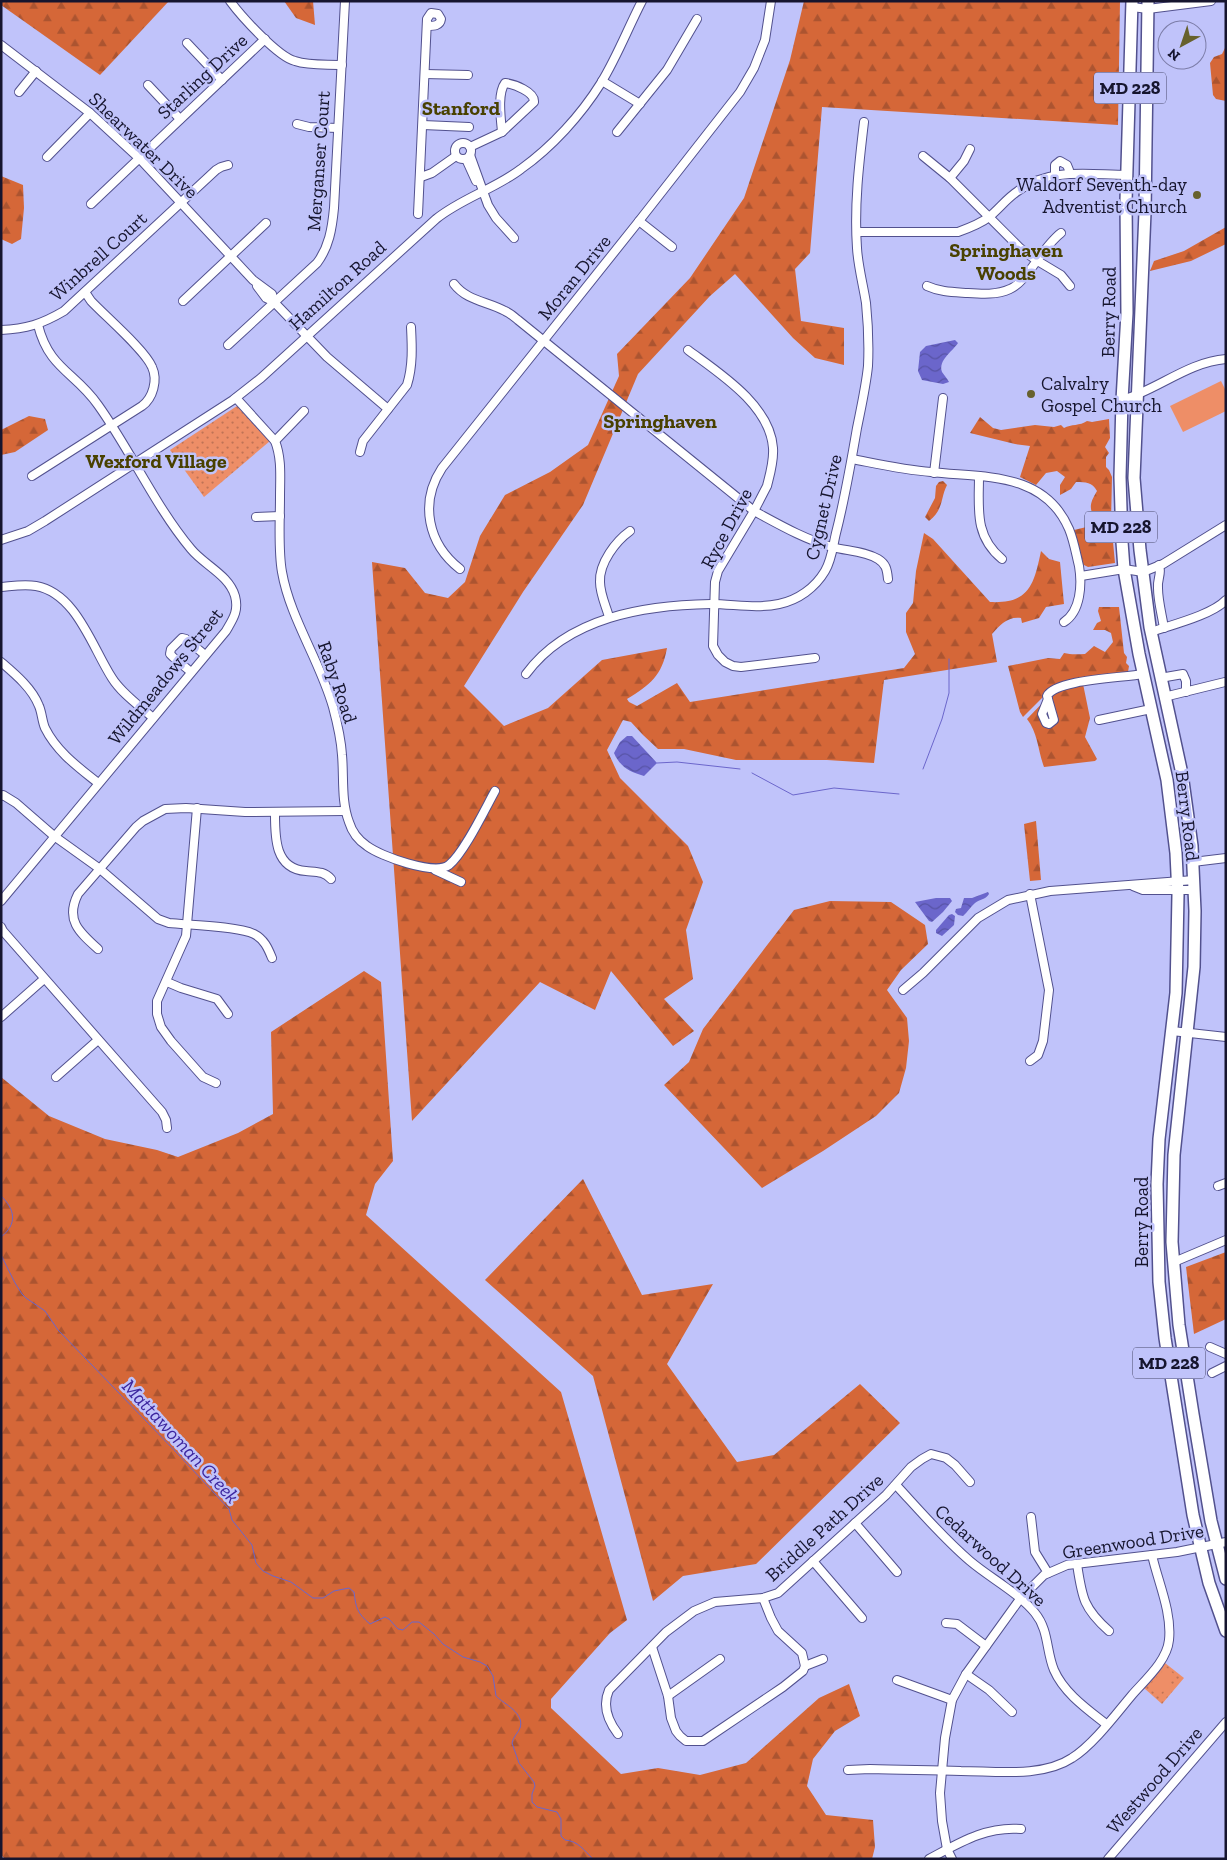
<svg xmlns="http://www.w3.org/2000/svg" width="1227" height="1860" font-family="'Zilla Slab',serif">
<defs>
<pattern id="grass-dots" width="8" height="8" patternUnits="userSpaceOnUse" patternTransform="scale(1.25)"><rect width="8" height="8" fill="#ee8e67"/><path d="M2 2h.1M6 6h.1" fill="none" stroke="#c07355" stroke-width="1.8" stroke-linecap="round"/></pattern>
<pattern id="forest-firs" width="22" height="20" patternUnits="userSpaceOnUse" patternTransform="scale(1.25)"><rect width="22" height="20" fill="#d56738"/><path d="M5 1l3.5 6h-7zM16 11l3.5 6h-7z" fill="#ac5430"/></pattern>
<pattern id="water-waves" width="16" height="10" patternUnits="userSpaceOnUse" patternTransform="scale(1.25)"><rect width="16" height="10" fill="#6b66cb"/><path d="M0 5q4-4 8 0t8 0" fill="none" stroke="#5753a5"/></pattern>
</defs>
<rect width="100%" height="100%" fill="#c0c3fa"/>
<g fill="url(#grass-dots)">
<path d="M 237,406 L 270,441 L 204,497 L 170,450 Z"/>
<path d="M 1165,1663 L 1184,1678 L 1162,1704 L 1144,1688 Z"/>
</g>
<g fill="url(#forest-firs)">
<path d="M 1,1 L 169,1 L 100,75 L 1,5 Z"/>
<path d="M 284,1 L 313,1 L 315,25 L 296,18 Z"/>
<path d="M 804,1 L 1120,1 L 1118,125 L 822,107 L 810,253 L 795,269 L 801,321 L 844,328 L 844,365 L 815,358 L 793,338 L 735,274 L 710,296 L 638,374 L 583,505 L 523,592 L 464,686 L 504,726 L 548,708 L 602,660 L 667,648 C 662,676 650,685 627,699 L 629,702 L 637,706 L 677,683 L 690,702 L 904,668 L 915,654 L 906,632 L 906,613 L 913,603 L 916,571 L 924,533 L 933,539 L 990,602 C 1029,604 1034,585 1041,551 L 1049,559 L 1060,562 L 1064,604 L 1046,607 L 1039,618 L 1022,623 L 1021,618 C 1008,616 1000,625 992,634 L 997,662 L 884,680 L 874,763 L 827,760 L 736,760 L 684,749 L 658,749 L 643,735 L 631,722 L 623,720 L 607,750 L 620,778 L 688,846 L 703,882 L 686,930 L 693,979 L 664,999 L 694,1031 L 673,1046 L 611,971 L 595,1010 L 540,982 L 412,1121 L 372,562 L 405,568 L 425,593 L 448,598 L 465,582 L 480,536 L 505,495 L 550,472 L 588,445 L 619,376 L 617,354 L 690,278 L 744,198 L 790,60 Z"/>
<path d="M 1226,46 L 1226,101 L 1216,99 L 1213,95 L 1210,63 L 1214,57 L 1222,54 Z"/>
<path d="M 1,176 L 23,185 L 24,208 L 21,239 L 12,244 L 1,239 Z"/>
<path d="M 1226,227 L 1226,244 L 1191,261 L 1150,271 L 1154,261 L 1184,251 Z"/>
<path d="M 29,416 L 45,419 L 48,430 L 15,452 L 1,455 L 1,430 Z"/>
<path d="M 980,417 L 993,428 L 1001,430 L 1035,425 L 1054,427 L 1061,425 L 1064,428 C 1071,424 1080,426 1087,421 L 1092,422 L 1109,419 L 1110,438 L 1105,447 L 1109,453 L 1106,457 L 1106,467 L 1109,470 L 1112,477 L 1111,521 L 1115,563 L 1088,567 L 1082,564 L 1074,530 L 1099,524 C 1089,510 1088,506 1097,491 C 1092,482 1086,482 1076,482 L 1071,489 L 1060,495 L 1060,485 L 1065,477 L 1057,471 L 1046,473 L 1036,485 L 1020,477 L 1030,446 L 1015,444 L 970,433 Z"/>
<path d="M 943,481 L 947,485 C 940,499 944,509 929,521 L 925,517 L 935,498 L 936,486 L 939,482 Z"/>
<path d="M 1099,607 L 1119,607 L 1124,653 L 1127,657 L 1126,663 L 1129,666 L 1128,672 L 1054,686 L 1023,717 L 1020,712 L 1008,666 L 1048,658 L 1060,659 L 1064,653 C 1072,655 1078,654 1085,654 L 1094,646 L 1105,652 L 1113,642 L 1111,633 L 1105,630 L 1093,630 L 1097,623 L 1101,621 L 1098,611 Z"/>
<path d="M 1083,684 L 1090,718 L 1085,737 L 1097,759 L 1095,761 L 1044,767 C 1038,751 1038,733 1027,719 L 1051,694 Z"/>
<path d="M 1036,821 L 1041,880 L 1030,881 L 1024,824 Z"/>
<path d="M 830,901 L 891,902 L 925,925 L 928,944 L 901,970 L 887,990 L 907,1018 L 909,1041 L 906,1068 L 899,1093 L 876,1116 L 823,1151 L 762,1188 L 664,1085 L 689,1062 L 703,1029 L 794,910 Z"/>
<path d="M 364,971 L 381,982 L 393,1161 L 375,1184 L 366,1215 L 561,1392 L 627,1620 L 610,1633 L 551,1699 L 551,1708 L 621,1774 L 658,1768 L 700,1775 L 746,1763 L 819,1698 L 849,1684 L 860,1716 L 835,1731 L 813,1759 L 807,1786 L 826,1815 L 873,1820 L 875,1847 L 872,1859 L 5,1859 L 1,1855 L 1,1077 L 49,1116 L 105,1139 L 157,1150 L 178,1157 L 238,1133 L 273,1114 L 271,1032 Z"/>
<path d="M 583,1179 L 642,1295 L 713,1284 L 667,1364 L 737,1462 L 774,1455 L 860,1384 L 900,1423 L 756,1564 L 683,1576 L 653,1601 L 593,1376 L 485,1280 Z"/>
<path d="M 1226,1252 L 1226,1319 L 1194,1334 L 1186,1267 Z"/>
</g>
<g fill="#ee8e67">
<path d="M 1221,381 L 1226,391 L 1226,411 L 1183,432 L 1170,406 Z"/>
<path d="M 1166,1667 L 1176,1676 L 1169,1683 L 1173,1686 L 1167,1692 L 1164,1690 L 1158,1696 L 1148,1687 Z"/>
</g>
<g fill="url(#water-waves)">
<path d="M 955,340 L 958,343 C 952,352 938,360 942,372 C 944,375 947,378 949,382 L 943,384 L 922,380 L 918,371 L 920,352 L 926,346 Z"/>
<path d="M 627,736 L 632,736 L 657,763 L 644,776 C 630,772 620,767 614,753 L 620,742 Z"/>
<path d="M 988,892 L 989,894 C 985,900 980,899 975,903 C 970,907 968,912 963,916 L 958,915 L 955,912 L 956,909 L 961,908 L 964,898 L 972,898 Z"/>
<path d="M 936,898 L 950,898 L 952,901 L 943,912 L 932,922 L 929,921 L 915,902 Z"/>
<path d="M 952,914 L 955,916 L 954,925 L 942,936 L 936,933 L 936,930 L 949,915 Z"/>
</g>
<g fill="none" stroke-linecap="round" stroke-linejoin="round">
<g stroke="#6b66cb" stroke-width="1">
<path d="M 657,763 L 677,762 L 740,769"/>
<path d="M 923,769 L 942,719 L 949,693 L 949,659"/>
<path d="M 752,773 L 793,795 L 834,788 L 899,794"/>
<path d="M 1,1196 C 15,1209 18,1224 1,1237"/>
<path d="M 1,1255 L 15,1283 L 22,1294 L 26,1298 L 45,1311 L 58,1330 L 177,1453 L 229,1509 L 232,1520 L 252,1545 L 256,1563 L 263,1571 L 273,1576 L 291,1582 L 313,1598 L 323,1598 L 334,1591 L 349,1588 L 354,1592 C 356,1608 357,1613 370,1624 L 385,1617 L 389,1619 L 398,1629 L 403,1630 L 412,1622 L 419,1622 L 434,1634 L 443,1644 L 463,1657 L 480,1662 L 487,1666 L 493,1676 L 496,1696 C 504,1704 525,1713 520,1728 C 518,1733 513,1737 512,1743 L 519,1763 L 534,1782 L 535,1786 L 532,1794 L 532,1802 L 537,1807 L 557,1812 L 561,1819 L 561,1836 L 565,1840 C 578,1841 584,1850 593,1859"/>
</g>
<defs>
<g id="minor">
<path d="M 230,1 C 241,16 278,57 295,61 C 310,66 326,64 342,65"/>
<path d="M 1132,7 L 1148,9 L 1211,1"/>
<path d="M 187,43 L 222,80"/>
<path d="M 1,45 L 90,113 L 140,159 L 253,280 L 272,294 L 274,302"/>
<path d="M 425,74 L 468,75"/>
<path d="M 602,81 L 640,104"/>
<path d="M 505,83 C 514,84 535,92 534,102 L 502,132 C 501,119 497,94 505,83 Z"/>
<path d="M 148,85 L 180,119"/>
<path d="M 19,92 L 36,71"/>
<path d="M 297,124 L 309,127 L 338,128"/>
<path d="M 423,125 L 469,127"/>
<path d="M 617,132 L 667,70 L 697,19"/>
<circle cx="463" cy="151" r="8"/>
<path d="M 470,147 L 502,132"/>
<path d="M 470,155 L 488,205 L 496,218 L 514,238"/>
<path d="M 923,156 L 950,178 L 1020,248 L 1036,260 L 1061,275 L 1070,286"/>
<path d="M 47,157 L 90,113"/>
<path d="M 466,159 L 476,181"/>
<path d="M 1055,175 L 1055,165 L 1060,161 L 1067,165 L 1069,170 L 1068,174"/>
<path d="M 421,177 L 432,173 L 456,156"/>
<path d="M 950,178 L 964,161 L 970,149"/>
<path d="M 91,204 L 265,39"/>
<path d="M 418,214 L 427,19 L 431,13 L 438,14 L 441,19 C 440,26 434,26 427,26"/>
<path d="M 639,221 L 672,247"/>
<path d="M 857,232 L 958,232 C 969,228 980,224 989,217 C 999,209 1007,198 1018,191 C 1050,167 1090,175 1127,175"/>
<path d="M 454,284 C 467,301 487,301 505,311 C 510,313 514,317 518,320 L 754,511 C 780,525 804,539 832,547 C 847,551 865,551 878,559 C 886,564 887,569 888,579"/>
<path d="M 257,286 L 266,298 L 274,302 L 327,357 L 388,409"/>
<path d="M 927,286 C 940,292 953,292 968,293 C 982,294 997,295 1010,289 C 1027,282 1042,247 1061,233"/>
<path d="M 183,301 L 266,223"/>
<path d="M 1,330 C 26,329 42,324 64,311 L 216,170 L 221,167 L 228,165"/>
<path d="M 228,345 L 317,263 C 329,247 332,229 334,208 L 345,1"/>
<path d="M 688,350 C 719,373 770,405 773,448 C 774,461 770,474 767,486 L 754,511 L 718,571 L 715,582 L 713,646 L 718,655 L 725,662 L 733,666 L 741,667 L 815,658"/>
<path d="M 236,398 L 275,441 C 282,459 280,477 280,497 C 280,520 278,550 282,572 C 290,618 320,661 333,707 C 337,722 341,738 342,755 C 344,777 341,801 349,822 C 352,832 358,840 367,846 C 380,856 435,876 449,865 C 464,853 485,809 495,791"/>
<path d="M 1122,400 C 1157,390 1188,362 1226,359"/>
<path d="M 275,441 L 304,411"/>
<path d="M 360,452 L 363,441 L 407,385 C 413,366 412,346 411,327"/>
<path d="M 852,459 C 878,464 904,470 931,472 C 983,478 1044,471 1069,529 C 1074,541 1076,554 1079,566 C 1082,584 1081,611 1064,622"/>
<path d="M 934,473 L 943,398"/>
<path d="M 32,476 L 142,406 C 153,398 158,380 152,367 C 145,350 105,316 91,301 L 85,292"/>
<path d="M 979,476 C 979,508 974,536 1002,559"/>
<path d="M 256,517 L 280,516"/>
<path d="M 1,540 L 28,531 L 45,521 L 233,400 L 261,378 L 436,219 C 462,198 495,189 521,169 C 552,147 581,115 601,83 C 617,57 628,28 642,1"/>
<path d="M 1159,565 C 1162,574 1157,579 1158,588 C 1158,601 1162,615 1164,628"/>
<path d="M 460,569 C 428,544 419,503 442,468 L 639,221 L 740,92 L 754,68 L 765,40 L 771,1"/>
<path d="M 1081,576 L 1124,569 L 1143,572 L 1163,564 L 1226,525"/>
<path d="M 1,587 C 13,586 24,584 36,586 C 76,593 92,647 112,678 C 122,694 140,706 153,718"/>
<path d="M 609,617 C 606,606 600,594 600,582 C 599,563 616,541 630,531"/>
<path d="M 1151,632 C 1171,625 1212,615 1226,600"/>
<path d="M 1,662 C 15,674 32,688 39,706 C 42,713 42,721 45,728 C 57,752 78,767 98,783"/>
<path d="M 191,672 L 173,657 L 170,654 L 171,649 L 182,638 L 186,639 L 205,655"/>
<path d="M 526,674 C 568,617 645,605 711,604 C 734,604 756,609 779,604 C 798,600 815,588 825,571 C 832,559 833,545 836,533 C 845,498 851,463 857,428 C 861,408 866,386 868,366 C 869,345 868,323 866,303 C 863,284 858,266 857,248 C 854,206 859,164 864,122"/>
<path d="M 1160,678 L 1183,674 L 1186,681 L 1186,692"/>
<path d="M 1164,697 L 1225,682"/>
<path d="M 1048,699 L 1047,696 C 1056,679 1123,678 1143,674"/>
<path d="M 1048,699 L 1054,720 L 1049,724 L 1046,723 L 1042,714 Z"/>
<path d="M 1099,720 L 1151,709"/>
<path d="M 1,796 L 3,795 L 16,803 L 54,836 L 100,869 L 158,919 L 169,923 C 189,925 237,926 254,934 C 264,939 268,948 272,958"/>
<path d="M 197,808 L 186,936 L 157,1001 L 157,1014 L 161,1027 L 171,1041 L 203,1077 L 216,1083"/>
<path d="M 275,812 C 275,836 274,869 306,871 C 316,872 324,871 331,879"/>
<path d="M 1193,862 L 1226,858"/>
<path d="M 435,870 L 461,882"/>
<path d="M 1133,886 L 1143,890 L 1194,890"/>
<path d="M 1030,894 L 1049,990 L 1043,1041 L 1038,1055 L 1030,1061"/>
<path d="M 1,901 L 226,631 C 233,619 239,611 235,596 C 229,575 204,565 191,549 C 155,506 131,451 98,405 C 75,372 49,369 38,325"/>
<path d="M 1,927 L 3,931 L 162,1112 L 166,1120 L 167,1128"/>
<path d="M 98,949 C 79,932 65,920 78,894 L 136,827 L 143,821 L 165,809 L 186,808 L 245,812 L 345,811"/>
<path d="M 167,982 L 181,988 L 217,999 L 228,1014"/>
<path d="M 903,990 L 923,973 L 978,918 L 1008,900 L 1050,891 L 1194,880"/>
<path d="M 1,1017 L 44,979"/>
<path d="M 1172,1031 L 1226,1037"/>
<path d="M 56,1077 L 98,1040"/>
<path d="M 1218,1186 L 1226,1183"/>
<path d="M 1174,1262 L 1226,1240"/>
<path d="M 1210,1347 L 1226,1354"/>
<path d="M 1212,1373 L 1226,1366"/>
<path d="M 896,1485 C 920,1511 943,1538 970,1561 C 990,1578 1019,1593 1035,1613 C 1049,1630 1046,1651 1054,1670 C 1064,1693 1087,1709 1106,1724"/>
<path d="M 1031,1517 L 1035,1552 L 1048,1573"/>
<path d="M 855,1523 L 897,1572"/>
<path d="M 813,1561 L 862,1618"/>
<path d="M 1077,1564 C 1082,1597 1083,1608 1109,1631"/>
<path d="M 946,1623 L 957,1624 L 986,1646"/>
<path d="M 652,1647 L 668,1696 L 671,1718 L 676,1731 L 680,1736 L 686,1741 L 703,1741 L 783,1687 L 803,1671 L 805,1666 L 802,1653 L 778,1631 L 771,1618 L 763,1598"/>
<path d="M 805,1666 L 823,1659"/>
<path d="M 966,1674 L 989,1690 L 1012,1712"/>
<path d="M 897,1680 L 952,1700"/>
<path d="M 668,1696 L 720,1659"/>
<path d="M 618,1734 C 608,1721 602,1706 609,1690 L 666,1632 L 694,1611 L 715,1602 L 763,1598 L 778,1593 L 886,1495 L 911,1467 L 922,1459 L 931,1454 L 946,1458 L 955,1465 L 970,1482"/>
<path d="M 848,1770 L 870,1769 C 900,1770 930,1770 961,1771 C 995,1771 1042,1778 1072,1758 C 1093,1745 1116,1714 1132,1695 C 1145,1680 1167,1661 1169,1640 C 1172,1612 1158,1582 1152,1555"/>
<path d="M 929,1859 C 959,1843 986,1826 1021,1829"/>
<path d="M 952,1859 L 947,1849 L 942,1821 L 940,1793 L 945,1738 L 952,1700 L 966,1674 L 1020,1599 L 1044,1575 L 1067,1565 L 1177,1552 L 1226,1542"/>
<path d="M 1108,1859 L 1226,1722"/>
</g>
<g id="highway">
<path d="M 1132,1 L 1126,201 L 1127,313 L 1122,400 L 1120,477 L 1122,542 L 1124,569 L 1139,654 L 1167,780 L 1176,853 L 1178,895 L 1176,993 L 1159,1139 L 1157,1184 L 1159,1282 L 1165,1338 L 1193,1515 L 1209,1583 L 1226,1631"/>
<path d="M 1148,1 L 1145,212 L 1134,478 L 1140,550 L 1150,627 L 1182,774 L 1192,846 L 1195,911 L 1194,967 L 1174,1155 L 1172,1242 L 1179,1325 L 1193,1414 L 1211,1521 L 1226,1579"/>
</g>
</defs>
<use href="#minor" stroke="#52518e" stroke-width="10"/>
<use href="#highway" stroke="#52518e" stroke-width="14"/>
<use href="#minor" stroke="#fff" stroke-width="8"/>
<use href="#highway" stroke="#fff" stroke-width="11"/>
</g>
<g fill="#67612d" stroke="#c0c3fa" stroke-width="2">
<circle cx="1197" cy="195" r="5"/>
<circle cx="1031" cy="394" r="5"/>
</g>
<g text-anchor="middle" stroke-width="5" stroke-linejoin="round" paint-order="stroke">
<g fill="#c0c3fa" stroke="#49496b" stroke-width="1">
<rect x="1094" y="72.5" width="72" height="31" rx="4"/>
<rect x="1085" y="511.5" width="72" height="31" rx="4"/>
<rect x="1133" y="1347.5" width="72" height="31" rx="4"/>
</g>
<g font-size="18" font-weight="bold" fill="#16152e">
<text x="1130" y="94">MD 228</text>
<text x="1121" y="533">MD 228</text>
<text x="1169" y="1369">MD 228</text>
</g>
<g font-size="19" fill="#16152e" stroke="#c0c3fa">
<text transform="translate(202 76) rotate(-43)" y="7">Starling Drive</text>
<text transform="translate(144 145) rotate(44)" y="7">Shearwater Drive</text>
<text transform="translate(318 161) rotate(-86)" y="7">Merganser Court</text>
<text transform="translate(98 256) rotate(-42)" y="7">Winbrell Court</text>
<text transform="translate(574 277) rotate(-51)" y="7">Moran Drive</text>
<text transform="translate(337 285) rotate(-42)" y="7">Hamilton Road</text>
<text transform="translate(1108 312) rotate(-89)" y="7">Berry Road</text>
<text transform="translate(823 507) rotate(-77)" y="7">Cygnet Drive</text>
<text transform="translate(726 528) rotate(-62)" y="7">Ryce Drive</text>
<text transform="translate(165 676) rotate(-51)" y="7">Wildmeadows Street</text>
<text transform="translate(338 682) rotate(71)" y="7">Raby Road</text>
<text transform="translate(1188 816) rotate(83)" y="7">Berry Road</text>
<text transform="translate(1141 1222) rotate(-90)" y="7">Berry Road</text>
<text transform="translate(824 1527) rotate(-42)" y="7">Briddle Path Drive</text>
<text transform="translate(1133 1541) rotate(-9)" y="7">Greenwood Drive</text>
<text transform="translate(991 1555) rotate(42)" y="7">Cedarwood Drive</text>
<text transform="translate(1154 1780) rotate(-49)" y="7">Westwood Drive</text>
</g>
<g font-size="19" fill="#16152e" stroke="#c0c3fa" text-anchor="end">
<text x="1187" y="191">Waldorf Seventh-day<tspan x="1187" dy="22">Adventist Church</tspan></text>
<text x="1041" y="390" text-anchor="start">Calvalry<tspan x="1041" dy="22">Gospel Church</tspan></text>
</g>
<g font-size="20" font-weight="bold" fill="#494100" stroke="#c0c3fa">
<text x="461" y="115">Stanford</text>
<text x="1006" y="257">Springhaven<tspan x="1006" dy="23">Woods</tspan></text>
<text x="660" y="428">Springhaven</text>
<text x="156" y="468">Wexford Village</text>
</g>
<g font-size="20" font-style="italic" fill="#3d279f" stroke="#c0c3fa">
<text transform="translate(181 1441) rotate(47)" y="7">Mattawoman Creek</text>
</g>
</g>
<rect width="1227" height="1860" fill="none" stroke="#16152e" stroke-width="5"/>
<g transform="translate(1182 45) rotate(220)"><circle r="24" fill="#c0c3fa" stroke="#7c7da8"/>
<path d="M0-4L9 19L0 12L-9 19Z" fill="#67612d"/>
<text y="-8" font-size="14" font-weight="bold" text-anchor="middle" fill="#16152e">N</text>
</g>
</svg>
